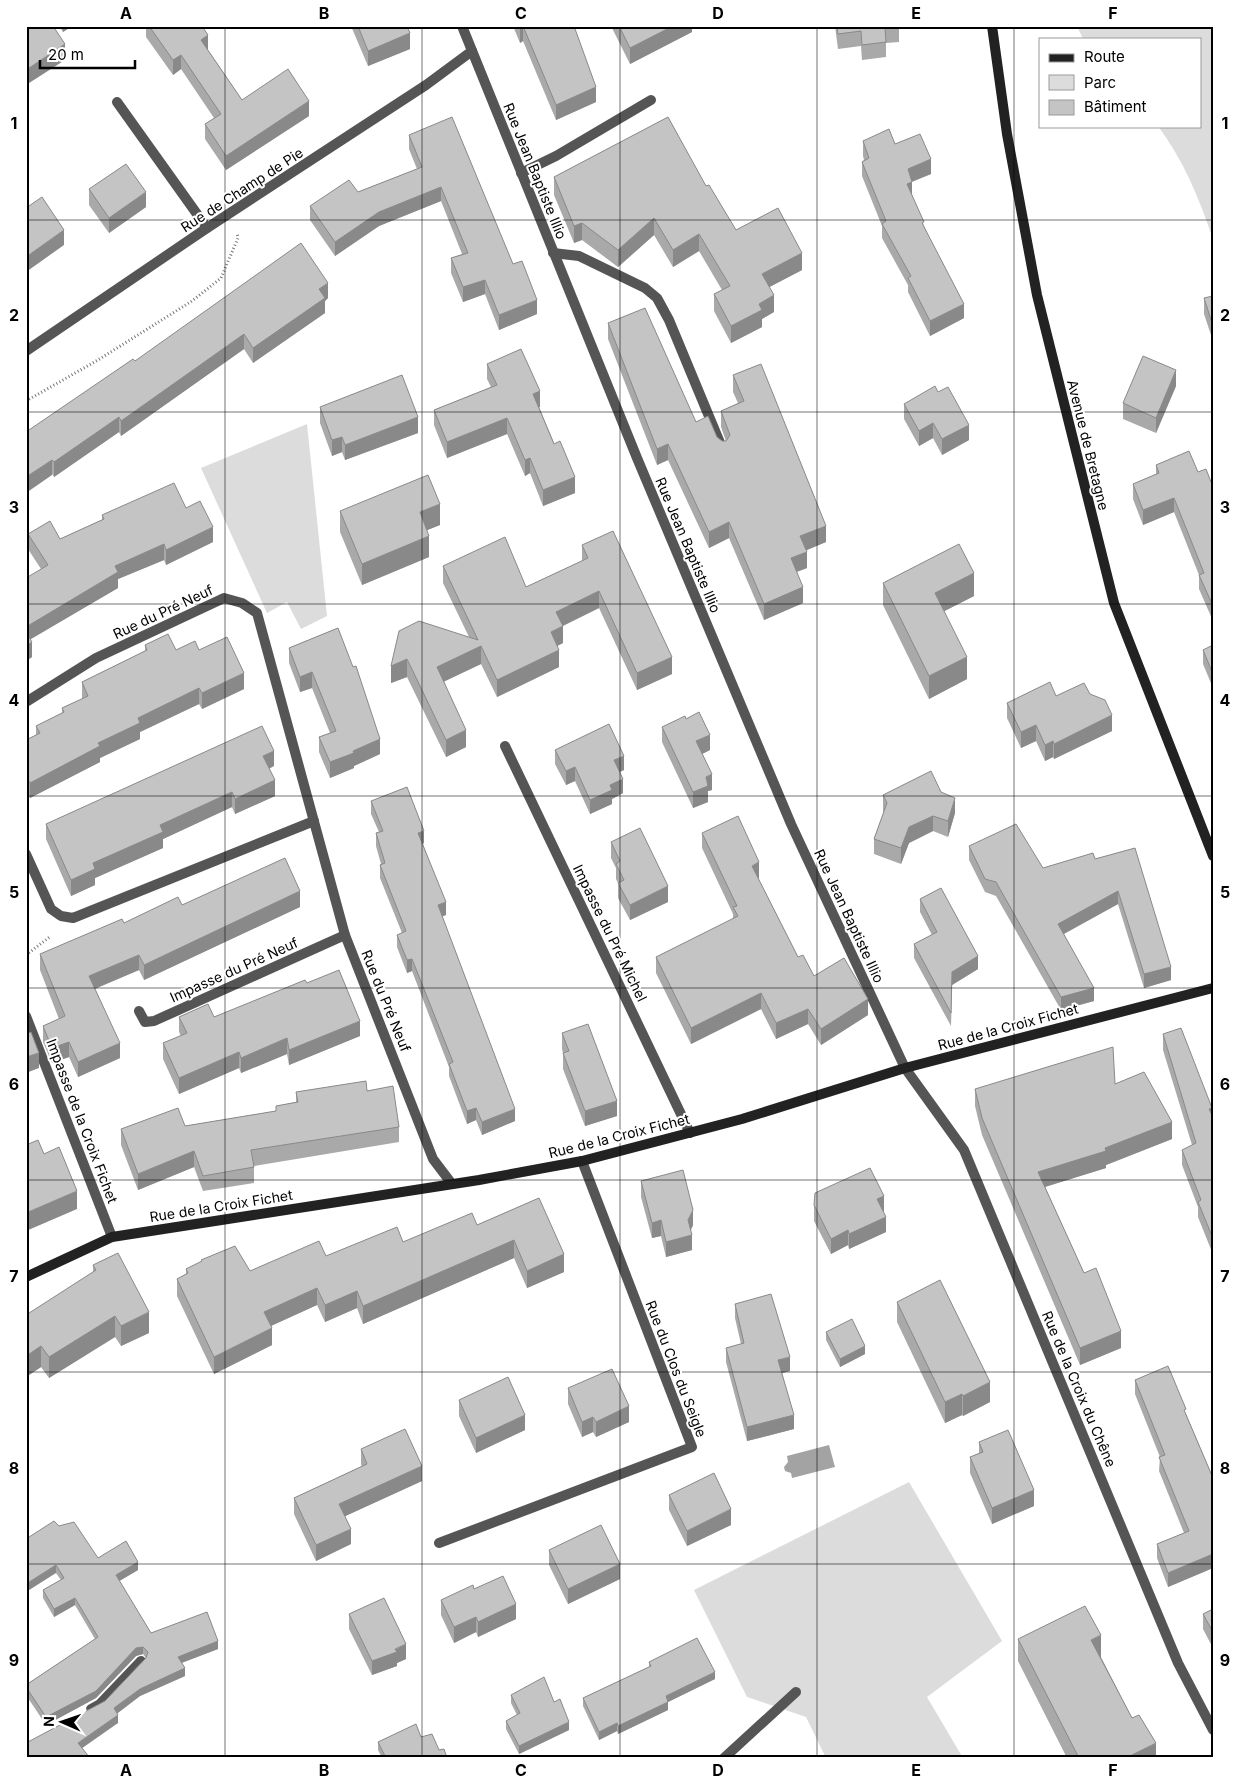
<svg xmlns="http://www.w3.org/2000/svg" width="1239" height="1784" font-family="Inter,sans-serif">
<rect width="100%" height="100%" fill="#fff"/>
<g fill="#dcdcdc">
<path d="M 1077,26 L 1213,26 L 1213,239 C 1199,198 1184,161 1158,126 L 1200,126 L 1200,39 L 1083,39 Z"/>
<path d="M 307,424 L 327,616 L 301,629 L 287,602 L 267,613 L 201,468 Z"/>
<path d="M 909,1482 L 1002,1641 L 927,1697 L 963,1758 L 826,1758 L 806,1717 L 747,1697 L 694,1590 Z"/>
</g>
<path fill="#a3a3a3" d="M 829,1445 L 835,1467 L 792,1478 L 791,1473 L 785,1471 L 784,1467 L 788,1462 L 787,1456 Z"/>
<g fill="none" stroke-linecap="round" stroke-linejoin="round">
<g stroke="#777" stroke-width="3" stroke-dasharray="1 2.5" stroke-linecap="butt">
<path d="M 26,401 L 98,360 L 192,301 L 221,278 L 238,238 L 237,233"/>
<path d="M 26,955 L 51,936"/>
</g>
<g stroke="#555" stroke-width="10">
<path d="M 521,173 L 556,156 L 651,100"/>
<path d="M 553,253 L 579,256 L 645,288 L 657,298 L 669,320 L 723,450"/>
<path d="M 91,1709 L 100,1704 L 141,1661"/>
</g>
<g stroke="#555" stroke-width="10">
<path d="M 462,26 L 637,458 L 791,824 L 905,1068 L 964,1150 L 1178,1663 L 1213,1730"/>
<path d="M 117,102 L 207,228"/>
<path d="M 26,351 L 207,228 L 426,85 L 472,51"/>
<path d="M 26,702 L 96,658 L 224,598 L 242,603 L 257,613 L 345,935 L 433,1159 L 452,1184"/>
<path d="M 505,746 L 690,1133"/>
<path d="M 26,854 L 51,909 L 61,916 L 73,918 L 314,821"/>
<path d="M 139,1011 L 145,1022 L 154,1021 L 345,935"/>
<path d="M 26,1016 L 112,1237"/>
<path d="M 439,1543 L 692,1447 L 582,1161"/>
<path d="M 724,1758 L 796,1692"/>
</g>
<g stroke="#222" stroke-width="10">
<path d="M 992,26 L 1007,134 L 1037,295 L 1114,603 L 1213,856"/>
<path d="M 26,1277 L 112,1237 L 479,1180 L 582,1161 L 742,1119 L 905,1068 L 1213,988"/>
</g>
</g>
<g fill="#a9a9a9">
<path d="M 59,26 L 72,26 L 63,32 Z"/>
<path d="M 146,26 L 202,26 L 208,50 L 242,100 L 309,116 L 226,170 L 205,139 L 205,124 L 214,118 L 181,69 L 173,75 L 146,37 Z"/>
<path d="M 351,26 L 407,26 L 410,49 L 368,66 Z"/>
<path d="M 513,26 L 574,26 L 596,102 L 556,120 L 523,41 L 520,43 Z"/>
<path d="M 611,26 L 692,26 L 692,32 L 630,64 Z"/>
<path d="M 835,26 L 899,26 L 899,42 L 886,43 L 886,57 L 862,60 L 861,46 L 838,49 Z"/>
<path d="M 409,135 L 513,264 L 537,314 L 499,330 L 485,294 L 463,302 L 451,273 L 451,258 L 462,254 L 441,201 L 379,226 L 335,256 L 310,220 L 310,206 L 358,192 L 417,169 L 409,149 Z"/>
<path d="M 863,141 L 895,144 L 931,174 L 912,182 L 912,196 L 924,226 L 964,318 L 930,336 L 908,292 L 908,285 L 882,238 L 882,226 L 862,176 L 862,162 L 864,160 L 863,156 Z"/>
<path d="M 554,177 L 706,186 L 736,230 L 802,270 L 769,287 L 774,312 L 762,319 L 762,327 L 731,343 L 714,311 L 714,294 L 722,290 L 699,251 L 673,267 L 654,235 L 618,267 L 582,240 L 574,243 L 554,195 Z"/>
<path d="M 89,189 L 146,207 L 109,233 L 89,205 Z"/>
<path d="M 1213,296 L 1213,341 L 1204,314 L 1204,298 Z"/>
<path d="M 328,298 L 325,301 L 325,313 L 253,363 L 244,349 L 121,436 L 119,432 L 54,477 L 26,432 L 135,361 Z"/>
<path d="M 608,323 L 696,422 L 722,441 L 726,441 L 721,427 L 721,411 L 738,403 L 733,392 L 733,375 L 826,542 L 806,550 L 807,568 L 796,572 L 803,603 L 764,620 L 729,538 L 709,548 L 668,460 L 657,465 L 608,339 Z"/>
<path d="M 487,364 L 540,407 L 539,407 L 575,493 L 543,506 L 530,473 L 525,476 L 507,434 L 447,458 L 434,425 L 434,410 L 491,387 L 487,379 Z"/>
<path d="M 1176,386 L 1156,433 L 1123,419 L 1123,403 Z"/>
<path d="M 938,392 L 969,440 L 942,455 L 933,438 L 919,446 L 904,419 L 904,404 Z"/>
<path d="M 320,407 L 418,433 L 345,460 L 342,452 L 332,456 L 320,423 Z"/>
<path d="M 1156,465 L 1198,472 L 1213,487 L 1213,621 L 1199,589 L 1199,575 L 1174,512 L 1143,525 L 1133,499 L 1133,484 L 1156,474 Z"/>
<path d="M 186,508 L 213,542 L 166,565 L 164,560 L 118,579 L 118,588 L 30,639 L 32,657 L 26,661 L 41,569 L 28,549 L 28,534 L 60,539 L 102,520 L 102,515 Z"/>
<path d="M 340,511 L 440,525 L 427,530 L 429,557 L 362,585 L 340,532 Z"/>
<path d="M 582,545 L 672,674 L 637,690 L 599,608 L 563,626 L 563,643 L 557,646 L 559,667 L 497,697 L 481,664 L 444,681 L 466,747 L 446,757 L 407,677 L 391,683 L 391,666 L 469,637 L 443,583 L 443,566 L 526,587 L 582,561 Z"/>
<path d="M 883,583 L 974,596 L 944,611 L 967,679 L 929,699 L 883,605 Z"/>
<path d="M 338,628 L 380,754 L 354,766 L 354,768 L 330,778 L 319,752 L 319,737 L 330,733 L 312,688 L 300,692 L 289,663 L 289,648 Z"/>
<path d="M 145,645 L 176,650 L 199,650 L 244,689 L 202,709 L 199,704 L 140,732 L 140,739 L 100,758 L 100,762 L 30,798 L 26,792 L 26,740 L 36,735 L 36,726 L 62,713 L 62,708 L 82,699 L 82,682 L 145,651 Z"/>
<path d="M 1213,645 L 1213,688 L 1203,664 L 1203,650 Z"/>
<path d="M 1090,694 L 1112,731 L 1054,759 L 1053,757 L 1045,761 L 1036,741 L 1021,748 L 1007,718 L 1007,703 L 1056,696 Z"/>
<path d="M 686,719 L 710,750 L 702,754 L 712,790 L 708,791 L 708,802 L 693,808 L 662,742 L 662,727 Z"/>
<path d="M 555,750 L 624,770 L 619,772 L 623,793 L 612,799 L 612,804 L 590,814 L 575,781 L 566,785 L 555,764 Z"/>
<path d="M 274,766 L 269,769 L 275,796 L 235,814 L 232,807 L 163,839 L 163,848 L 95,878 L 95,885 L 71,896 L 46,839 L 46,824 Z"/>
<path d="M 941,792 L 955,813 L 948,837 L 933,831 L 909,843 L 901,864 L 874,854 L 874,839 L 884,812 L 883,811 L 883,795 Z"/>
<path d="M 371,801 L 424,843 L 423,844 L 446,915 L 442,916 L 515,1121 L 482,1135 L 476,1120 L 467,1124 L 449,1076 L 449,1067 L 412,971 L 407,973 L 397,947 L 397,935 L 402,933 L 380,878 L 380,865 L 381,864 L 376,846 L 376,833 L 379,832 L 371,814 Z"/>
<path d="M 702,833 L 759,878 L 758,878 L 798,957 L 814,976 L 868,1015 L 821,1045 L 808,1024 L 776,1039 L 761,1009 L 691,1044 L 656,973 L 656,957 L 733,919 L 733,914 L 702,848 Z"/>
<path d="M 611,842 L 668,902 L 630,920 L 618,898 L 618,883 L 616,879 L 616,868 L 611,858 Z"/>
<path d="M 969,846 L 1043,868 L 1095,859 L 1135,848 L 1171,980 L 1144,988 L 1118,904 L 1064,934 L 1094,1001 L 1061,1010 L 996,896 L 985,892 L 969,860 Z"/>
<path d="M 920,899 L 978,969 L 952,985 L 951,1026 L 914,958 L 914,944 L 932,935 L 920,912 Z"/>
<path d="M 182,905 L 300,907 L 144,980 L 139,970 L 95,989 L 120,1058 L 78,1077 L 69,1057 L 52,1063 L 43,1042 L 43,1026 L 59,1019 L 40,970 L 40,954 L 124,923 Z"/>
<path d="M 307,983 L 360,1036 L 289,1065 L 287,1054 L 241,1073 L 239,1068 L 179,1094 L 163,1059 L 163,1043 L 181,1036 L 179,1032 L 179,1017 L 214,1017 Z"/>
<path d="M 562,1033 L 617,1116 L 585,1126 L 563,1069 L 563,1053 L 562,1049 Z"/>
<path d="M 1163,1034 L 1213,1117 L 1213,1251 L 1212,1252 L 1198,1217 L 1198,1207 L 1182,1165 L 1182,1150 L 1192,1145 L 1163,1050 Z"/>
<path d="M 1115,1084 L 1172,1139 L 1106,1165 L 1106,1168 L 1045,1187 L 1084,1273 L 1121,1348 L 1080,1365 L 982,1135 L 975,1106 L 975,1089 Z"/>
<path d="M 367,1091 L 399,1127 L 399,1142 L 254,1166 L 254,1183 L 203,1191 L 194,1167 L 138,1190 L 121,1145 L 121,1129 L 185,1126 L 276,1111 L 276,1106 L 296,1102 L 296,1092 Z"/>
<path d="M 641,1181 L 693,1225 L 691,1230 L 692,1250 L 666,1257 L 661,1236 L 652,1238 L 641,1197 Z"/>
<path d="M 539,1198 L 564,1272 L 527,1288 L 514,1258 L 363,1324 L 357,1308 L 325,1322 L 317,1305 L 271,1326 L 272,1345 L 214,1374 L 177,1296 L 177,1279 L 186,1274 L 186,1269 L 201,1262 L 201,1260 L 250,1271 L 326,1256 L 403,1242 L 477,1225 Z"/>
<path d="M 814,1205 L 884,1211 L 883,1211 L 886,1232 L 849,1249 L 848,1245 L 831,1254 L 814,1221 Z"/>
<path d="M 93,1265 L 149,1333 L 121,1346 L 115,1337 L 49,1378 L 41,1367 L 26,1377 L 54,1298 L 93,1272 Z"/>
<path d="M 897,1302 L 990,1402 L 963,1416 L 962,1415 L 945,1423 L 897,1322 Z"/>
<path d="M 735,1304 L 790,1371 L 782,1373 L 794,1429 L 747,1441 L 726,1362 L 726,1348 L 741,1344 L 735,1318 Z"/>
<path d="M 826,1332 L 865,1354 L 840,1367 L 826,1340 Z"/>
<path d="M 1135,1380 L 1186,1414 L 1213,1478 L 1213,1568 L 1168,1587 L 1157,1558 L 1157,1544 L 1184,1533 L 1159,1471 L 1160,1457 L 1135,1394 Z"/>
<path d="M 568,1388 L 629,1422 L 596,1437 L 593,1432 L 582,1437 L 568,1404 Z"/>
<path d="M 459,1400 L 525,1430 L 476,1453 L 459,1416 Z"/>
<path d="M 979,1442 L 1034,1506 L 992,1524 L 970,1473 L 970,1457 L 979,1453 Z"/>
<path d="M 361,1449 L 422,1481 L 345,1516 L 351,1544 L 316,1561 L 294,1514 L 294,1498 L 362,1466 L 361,1465 Z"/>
<path d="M 669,1495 L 731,1525 L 687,1546 L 669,1510 Z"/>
<path d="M 26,1539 L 98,1558 L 138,1570 L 119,1581 L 151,1633 L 218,1649 L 182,1663 L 185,1676 L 140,1696 L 117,1713 L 118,1723 L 26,1758 L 105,1701 L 146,1658 L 143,1654 L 136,1656 L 96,1698 L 46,1725 L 26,1695 L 26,1685 L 95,1639 L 75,1605 L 54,1617 L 43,1598 L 43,1590 L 61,1580 L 56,1573 Z"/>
<path d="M 549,1550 L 620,1579 L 568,1604 L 549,1565 Z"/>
<path d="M 474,1589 L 516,1619 L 478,1637 L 476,1632 L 454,1643 L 441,1615 L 441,1600 Z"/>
<path d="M 1213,1609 L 1213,1648 L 1203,1629 L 1203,1614 Z"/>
<path d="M 349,1614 L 406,1659 L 397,1663 L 397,1666 L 372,1675 L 349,1629 Z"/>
<path d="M 1018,1639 L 1101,1657 L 1132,1718 L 1156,1758 L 1067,1758 L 1018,1661 Z"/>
<path d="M 649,1662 L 715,1679 L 668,1702 L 668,1710 L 618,1734 L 617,1731 L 599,1740 L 583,1706 L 583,1698 L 649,1667 Z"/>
<path d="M 511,1695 L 554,1702 L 569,1730 L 519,1754 L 506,1729 L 506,1721 L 517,1715 L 511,1703 Z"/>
<path d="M 421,1737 L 439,1750 L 447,1758 L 382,1758 L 378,1750 L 378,1742 Z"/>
</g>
<g fill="#898989">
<path d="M 63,26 L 72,26 L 63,32 Z"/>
<path d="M 523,26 L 523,41 L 520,43 L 520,28 Z"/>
<path d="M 673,26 L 692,26 L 692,32 L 630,64 L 630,48 Z"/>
<path d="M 410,33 L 410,49 L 368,66 L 368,51 Z"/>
<path d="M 208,35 L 208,50 L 201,55 L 201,40 Z"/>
<path d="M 65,44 L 65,60 L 26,85 L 26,70 Z"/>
<path d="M 181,55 L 181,69 L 173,75 L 173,60 Z"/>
<path d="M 596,87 L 596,102 L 556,120 L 556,105 Z"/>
<path d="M 309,101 L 309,116 L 226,170 L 226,156 Z"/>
<path d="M 931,159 L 931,174 L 908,183 L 908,169 Z"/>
<path d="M 912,182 L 912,197 L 907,184 Z"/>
<path d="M 441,187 L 441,201 L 379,226 L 335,256 L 335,242 L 379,212 Z"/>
<path d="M 146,192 L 146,207 L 109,233 L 109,218 Z"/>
<path d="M 654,218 L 654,235 L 618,267 L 618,250 Z"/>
<path d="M 582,223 L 582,240 L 574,243 L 574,226 Z"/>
<path d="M 64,230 L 64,245 L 26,272 L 26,257 Z"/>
<path d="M 699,234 L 699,251 L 673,267 L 673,250 Z"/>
<path d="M 802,253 L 802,270 L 762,291 L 762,274 Z"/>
<path d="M 485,280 L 485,294 L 463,302 L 463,287 Z"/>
<path d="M 328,283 L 328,298 L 325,301 L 325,313 L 253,363 L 253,348 L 319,289 Z"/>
<path d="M 774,295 L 774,312 L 762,319 L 762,327 L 731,343 L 731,326 L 759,304 Z"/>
<path d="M 537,300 L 537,314 L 499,330 L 499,315 Z"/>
<path d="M 964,304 L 964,318 L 930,336 L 930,321 Z"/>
<path d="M 244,334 L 244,349 L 121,436 L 121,421 Z"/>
<path d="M 1176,370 L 1176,386 L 1156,433 L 1156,418 Z"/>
<path d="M 540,391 L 540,407 L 533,410 L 533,394 Z"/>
<path d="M 119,417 L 119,432 L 54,477 L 54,462 Z"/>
<path d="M 418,417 L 418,433 L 345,460 L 345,445 Z"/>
<path d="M 507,418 L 507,434 L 447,458 L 447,442 Z"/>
<path d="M 933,423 L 933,438 L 919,446 L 919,431 Z"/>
<path d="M 969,425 L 969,440 L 942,455 L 942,439 Z"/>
<path d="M 342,437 L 342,452 L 332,456 L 332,440 Z"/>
<path d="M 668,444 L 668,460 L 657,465 L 657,449 Z"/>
<path d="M 530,458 L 530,473 L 525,476 L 525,460 Z"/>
<path d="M 52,460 L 52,475 L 26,493 L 26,477 Z"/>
<path d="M 575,477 L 575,493 L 543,506 L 543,490 Z"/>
<path d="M 1174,498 L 1174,512 L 1143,525 L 1143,510 Z"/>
<path d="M 440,504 L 440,525 L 420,533 L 420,512 Z"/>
<path d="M 729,522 L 729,538 L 709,548 L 709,532 Z"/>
<path d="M 826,526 L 826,542 L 800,553 L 800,536 Z"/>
<path d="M 213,527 L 213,542 L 166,565 L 166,550 Z"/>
<path d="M 429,536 L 429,557 L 362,585 L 362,564 Z"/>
<path d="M 164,544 L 164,560 L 118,579 L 118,588 L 26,642 L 26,627 L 115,566 Z"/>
<path d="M 807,552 L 807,568 L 791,574 L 791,558 Z"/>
<path d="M 974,573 L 974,596 L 935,616 L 935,593 Z"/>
<path d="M 803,587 L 803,603 L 764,620 L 764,604 Z"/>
<path d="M 599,591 L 599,608 L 556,629 L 556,612 Z"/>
<path d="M 563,626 L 563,643 L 551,649 L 551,632 Z"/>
<path d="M 32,642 L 32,657 L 26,661 L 26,646 Z"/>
<path d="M 481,646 L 481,664 L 437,685 L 437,667 Z"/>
<path d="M 559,650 L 559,667 L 497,697 L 497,680 Z"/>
<path d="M 672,657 L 672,674 L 637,690 L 637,673 Z"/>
<path d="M 967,657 L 967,679 L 929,699 L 929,676 Z"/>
<path d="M 407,659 L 407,677 L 391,683 L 391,666 Z"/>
<path d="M 312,672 L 312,688 L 300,692 L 300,677 Z"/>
<path d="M 244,673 L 244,689 L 202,709 L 202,693 Z"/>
<path d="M 199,688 L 199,704 L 140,732 L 140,739 L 100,758 L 100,762 L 30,798 L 30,783 L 98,743 L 138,718 Z"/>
<path d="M 1112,715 L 1112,731 L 1054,759 L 1054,744 Z"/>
<path d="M 1036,725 L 1036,741 L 1021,748 L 1021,732 Z"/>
<path d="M 466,730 L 466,747 L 446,757 L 446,740 Z"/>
<path d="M 710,735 L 710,750 L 696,757 L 696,741 Z"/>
<path d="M 380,739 L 380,754 L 354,766 L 354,768 L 330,778 L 330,762 L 353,751 Z"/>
<path d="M 1053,741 L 1053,757 L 1045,761 L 1045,745 Z"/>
<path d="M 274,751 L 274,766 L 263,771 L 263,756 Z"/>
<path d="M 624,756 L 624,770 L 614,775 L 614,760 Z"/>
<path d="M 575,767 L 575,781 L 566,785 L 566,771 Z"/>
<path d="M 712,774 L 712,790 L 708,791 L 708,802 L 693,808 L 693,792 L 706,777 Z"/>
<path d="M 623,779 L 623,793 L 612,799 L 612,804 L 590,814 L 590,800 L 610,785 Z"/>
<path d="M 275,780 L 275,796 L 235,814 L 235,799 Z"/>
<path d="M 232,792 L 232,807 L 163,839 L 163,848 L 95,878 L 95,885 L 71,896 L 71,880 L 93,863 L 160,825 Z"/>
<path d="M 955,798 L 955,813 L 948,837 L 948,821 Z"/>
<path d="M 933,816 L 933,831 L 909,843 L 901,864 L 901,848 L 909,827 Z"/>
<path d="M 424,831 L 424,843 L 418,846 L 418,833 Z"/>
<path d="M 759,862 L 759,878 L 752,881 L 752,866 Z"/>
<path d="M 668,886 L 668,902 L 630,920 L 630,905 Z"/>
<path d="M 300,891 L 300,907 L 144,980 L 144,965 Z"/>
<path d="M 1118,891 L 1118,904 L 1058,937 L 1058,924 Z"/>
<path d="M 446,902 L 446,915 L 438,918 L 438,905 Z"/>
<path d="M 139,955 L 139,970 L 89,991 L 89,976 Z"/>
<path d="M 978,956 L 978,969 L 952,985 L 951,1026 L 952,972 Z"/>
<path d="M 412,959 L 412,971 L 407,973 L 407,960 Z"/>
<path d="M 1171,967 L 1171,980 L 1144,988 L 1144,974 Z"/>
<path d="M 1094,988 L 1094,1001 L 1061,1010 L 1061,997 Z"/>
<path d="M 761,993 L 761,1009 L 691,1044 L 691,1028 Z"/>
<path d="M 868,999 L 868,1015 L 821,1045 L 821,1029 Z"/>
<path d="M 808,1009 L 808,1024 L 776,1039 L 776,1023 Z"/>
<path d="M 360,1021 L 360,1036 L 289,1065 L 289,1050 Z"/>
<path d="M 287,1038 L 287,1054 L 241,1073 L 241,1058 Z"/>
<path d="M 69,1042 L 69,1057 L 52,1063 L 52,1048 Z"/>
<path d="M 120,1043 L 120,1058 L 78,1077 L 78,1062 Z"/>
<path d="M 239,1052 L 239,1068 L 179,1094 L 179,1078 Z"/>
<path d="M 39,1053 L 39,1068 L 26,1073 L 26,1057 Z"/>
<path d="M 617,1101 L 617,1116 L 585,1126 L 585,1111 Z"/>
<path d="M 476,1108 L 476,1120 L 467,1124 L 467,1111 Z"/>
<path d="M 1212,1108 L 1212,1123 L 1209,1109 Z"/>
<path d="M 515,1109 L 515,1121 L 482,1135 L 482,1122 Z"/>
<path d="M 1172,1122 L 1172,1139 L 1106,1165 L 1106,1168 L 1038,1189 L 1038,1172 L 1105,1148 Z"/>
<path d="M 194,1151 L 194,1167 L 138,1190 L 138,1174 Z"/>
<path d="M 77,1191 L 77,1209 L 26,1231 L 26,1213 Z"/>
<path d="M 884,1196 L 884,1211 L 877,1214 L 877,1199 Z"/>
<path d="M 693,1210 L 693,1225 L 688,1235 L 688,1220 Z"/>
<path d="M 886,1217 L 886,1232 L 849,1249 L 849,1234 Z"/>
<path d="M 661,1220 L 661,1236 L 652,1238 L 652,1223 Z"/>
<path d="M 848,1230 L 848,1245 L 831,1254 L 831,1239 Z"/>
<path d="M 692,1235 L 692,1250 L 666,1257 L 666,1242 Z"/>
<path d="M 1212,1236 L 1213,1236 L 1213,1251 L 1212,1252 Z"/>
<path d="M 514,1240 L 514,1258 L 363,1324 L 363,1306 Z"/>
<path d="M 564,1254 L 564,1272 L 527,1288 L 527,1271 Z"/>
<path d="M 317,1288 L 317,1305 L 264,1329 L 264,1312 Z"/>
<path d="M 357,1291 L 357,1308 L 325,1322 L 325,1305 Z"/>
<path d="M 149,1312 L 149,1333 L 121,1346 L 121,1326 Z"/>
<path d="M 115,1316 L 115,1337 L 49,1378 L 49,1357 Z"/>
<path d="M 272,1328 L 272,1345 L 214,1374 L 214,1357 Z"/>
<path d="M 1121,1331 L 1121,1348 L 1080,1365 L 1080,1348 Z"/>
<path d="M 41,1346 L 41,1367 L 26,1377 L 26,1356 Z"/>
<path d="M 865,1346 L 865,1354 L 840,1367 L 840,1359 Z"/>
<path d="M 790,1357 L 790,1371 L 778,1374 L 778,1360 Z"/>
<path d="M 990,1382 L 990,1402 L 963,1416 L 963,1396 Z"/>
<path d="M 962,1394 L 962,1415 L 945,1423 L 945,1402 Z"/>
<path d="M 629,1406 L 629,1422 L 596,1437 L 596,1422 Z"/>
<path d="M 525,1415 L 525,1430 L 476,1453 L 476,1438 Z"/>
<path d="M 794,1415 L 794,1429 L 747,1441 L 747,1427 Z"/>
<path d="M 593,1417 L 593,1432 L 582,1437 L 582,1422 Z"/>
<path d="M 422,1466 L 422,1481 L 339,1519 L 339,1504 Z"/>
<path d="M 1034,1490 L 1034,1506 L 992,1524 L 992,1508 Z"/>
<path d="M 731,1509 L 731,1525 L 687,1546 L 687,1531 Z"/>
<path d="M 351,1529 L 351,1544 L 316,1561 L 316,1545 Z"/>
<path d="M 1213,1554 L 1213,1568 L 1168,1587 L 1168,1573 Z"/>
<path d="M 138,1562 L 138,1570 L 116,1583 L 116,1575 Z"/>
<path d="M 620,1564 L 620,1579 L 568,1604 L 568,1589 Z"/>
<path d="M 56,1565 L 56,1573 L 26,1592 L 26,1584 Z"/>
<path d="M 75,1598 L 75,1605 L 54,1617 L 54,1609 Z"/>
<path d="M 516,1604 L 516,1619 L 478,1637 L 478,1622 Z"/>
<path d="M 476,1617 L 476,1632 L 454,1643 L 454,1627 Z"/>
<path d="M 1101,1635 L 1101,1657 L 1091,1663 L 1091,1640 Z"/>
<path d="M 218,1641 L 218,1649 L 178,1664 L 178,1657 Z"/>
<path d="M 406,1644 L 406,1659 L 397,1663 L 397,1666 L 372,1675 L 372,1661 Z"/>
<path d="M 143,1647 L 143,1654 L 136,1656 L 96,1698 L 46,1725 L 46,1717 L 136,1648 Z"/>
<path d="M 185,1668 L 185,1676 L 140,1696 L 114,1716 L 114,1708 L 140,1689 Z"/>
<path d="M 715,1672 L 715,1679 L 668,1702 L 668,1710 L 618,1734 L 618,1726 L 666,1696 Z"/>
<path d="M 118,1715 L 118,1723 L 78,1751 L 78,1743 Z"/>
<path d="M 569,1722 L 569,1730 L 519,1754 L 519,1746 Z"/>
<path d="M 617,1723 L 617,1731 L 599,1740 L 599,1732 Z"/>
<path d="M 1156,1743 L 1156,1758 L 1126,1758 Z"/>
</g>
<g fill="#c4c4c4" stroke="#898989">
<path d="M 26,26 L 53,26 L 65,44 L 26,70 Z"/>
<path d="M 149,26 L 202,26 L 208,35 L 201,40 L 242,100 L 288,69 L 309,101 L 226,156 L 205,124 L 221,114 L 181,55 L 173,60 Z"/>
<path d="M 358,26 L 407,26 L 410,33 L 368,51 Z"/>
<path d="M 523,26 L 574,26 L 596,87 L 556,105 Z"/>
<path d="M 619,26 L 673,26 L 630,48 Z"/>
<path d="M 837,26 L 899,26 L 899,27 L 885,28 L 886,42 L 862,45 L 861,31 L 838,34 Z"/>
<path d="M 452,117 L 513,264 L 522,261 L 537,300 L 499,315 L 485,280 L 463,287 L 451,258 L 468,253 L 441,187 L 379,212 L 335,242 L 310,206 L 349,180 L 358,192 L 422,167 L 409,135 Z"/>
<path d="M 668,117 L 706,186 L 709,185 L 736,230 L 778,208 L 802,253 L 762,274 L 774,295 L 759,304 L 762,310 L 731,326 L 714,294 L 730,286 L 699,234 L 673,250 L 654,218 L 618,250 L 582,223 L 574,226 L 554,177 Z"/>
<path d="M 889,129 L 895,144 L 920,134 L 931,159 L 908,169 L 912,182 L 907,184 L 924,222 L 922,223 L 964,304 L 930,321 L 908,278 L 911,276 L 882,224 L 886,221 L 862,162 L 869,158 L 863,141 Z"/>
<path d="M 126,164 L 146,192 L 109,218 L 89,189 Z"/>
<path d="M 42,197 L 64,230 L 26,257 L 26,208 Z"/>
<path d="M 301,243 L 328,283 L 319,289 L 325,298 L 253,348 L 244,334 L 121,421 L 119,417 L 54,462 L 52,460 L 26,477 L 26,432 L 133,359 L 135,361 Z"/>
<path d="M 1213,296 L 1213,326 L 1204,298 Z"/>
<path d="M 645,308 L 696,422 L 708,416 L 717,437 L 722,441 L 726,441 L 730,435 L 721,411 L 744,401 L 733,375 L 761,364 L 826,526 L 800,536 L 807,552 L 791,558 L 803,587 L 764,604 L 729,522 L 709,532 L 668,444 L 657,449 L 608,323 Z"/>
<path d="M 521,349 L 540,391 L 533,394 L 554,444 L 560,441 L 575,477 L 543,490 L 530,458 L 525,460 L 507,418 L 447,442 L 434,410 L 497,385 L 487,364 Z"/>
<path d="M 1143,356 L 1176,370 L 1156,418 L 1123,403 Z"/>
<path d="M 402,375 L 418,417 L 345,445 L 342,437 L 332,440 L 320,407 Z"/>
<path d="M 935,386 L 938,392 L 948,387 L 969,425 L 942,439 L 933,423 L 919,431 L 904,404 Z"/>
<path d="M 1189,451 L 1198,472 L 1206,469 L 1213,487 L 1213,606 L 1199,575 L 1204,573 L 1174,498 L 1143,510 L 1133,484 L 1159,473 L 1156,465 Z"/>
<path d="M 428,475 L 440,504 L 420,512 L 429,536 L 362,564 L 340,511 Z"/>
<path d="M 174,483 L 186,508 L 200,501 L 213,527 L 166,550 L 164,544 L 115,566 L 118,572 L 26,627 L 26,578 L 48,565 L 28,534 L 50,521 L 60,539 L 104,519 L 102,515 Z"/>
<path d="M 613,531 L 672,657 L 637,673 L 599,591 L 556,612 L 563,626 L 551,632 L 559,650 L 497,680 L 481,646 L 437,667 L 466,730 L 446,740 L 407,659 L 391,666 L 399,631 L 419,621 L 478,640 L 443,566 L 505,537 L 526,587 L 588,558 L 582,545 Z"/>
<path d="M 959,544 L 974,573 L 935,593 L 967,657 L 929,676 L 883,583 Z"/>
<path d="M 338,628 L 353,667 L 356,666 L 380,739 L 353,751 L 354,753 L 330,762 L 319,737 L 336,731 L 312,672 L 300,677 L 289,648 Z"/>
<path d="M 26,632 L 32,642 L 26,646 Z"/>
<path d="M 168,634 L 176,650 L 195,641 L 199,650 L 227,637 L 244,673 L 202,693 L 199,688 L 138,718 L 140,723 L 98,743 L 100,746 L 30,783 L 26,776 L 26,740 L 40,733 L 36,726 L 64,712 L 62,708 L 88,696 L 82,682 L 147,650 L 145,645 Z"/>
<path d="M 1213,645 L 1213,674 L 1203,650 Z"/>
<path d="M 1050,682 L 1056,696 L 1084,683 L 1090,694 L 1105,700 L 1112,715 L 1054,744 L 1053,741 L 1045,745 L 1036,725 L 1021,732 L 1007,703 Z"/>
<path d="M 699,712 L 710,735 L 696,741 L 712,774 L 706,777 L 708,786 L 693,792 L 662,727 L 685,716 L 686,719 Z"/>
<path d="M 609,724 L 624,756 L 614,760 L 623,779 L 610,785 L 612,790 L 590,800 L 575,767 L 566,771 L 555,750 Z"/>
<path d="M 262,726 L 274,751 L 263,756 L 275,780 L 235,799 L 232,792 L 160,825 L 163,832 L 93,863 L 95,869 L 71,880 L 46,824 Z"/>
<path d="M 931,771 L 941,792 L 955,798 L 948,821 L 933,816 L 909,827 L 901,848 L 874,839 L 887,803 L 883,795 Z"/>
<path d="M 407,787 L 424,831 L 418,833 L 446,902 L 438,905 L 515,1109 L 482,1122 L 476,1108 L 467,1111 L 449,1064 L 453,1062 L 412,959 L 407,960 L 397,935 L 406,931 L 380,865 L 385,863 L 376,833 L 383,831 L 371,801 Z"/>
<path d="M 738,816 L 759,862 L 752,866 L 798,957 L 803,955 L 814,976 L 844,958 L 868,999 L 821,1029 L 808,1009 L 776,1023 L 761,993 L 691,1028 L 656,957 L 738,916 L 733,907 L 737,906 L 702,833 Z"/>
<path d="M 1016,824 L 1043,868 L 1093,853 L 1095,859 L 1135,848 L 1171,967 L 1144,974 L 1118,891 L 1058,924 L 1094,988 L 1061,997 L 996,882 L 985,879 L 969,846 Z"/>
<path d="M 640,828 L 668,886 L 630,905 L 618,883 L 624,880 L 616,864 L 620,861 L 611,842 Z"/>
<path d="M 285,858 L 300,891 L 144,965 L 139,955 L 89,976 L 120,1043 L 78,1062 L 69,1042 L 52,1048 L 43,1026 L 65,1016 L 40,954 L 122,919 L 124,923 L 178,897 L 182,905 Z"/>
<path d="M 941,888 L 978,956 L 952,972 L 951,1013 L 914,944 L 937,932 L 920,899 Z"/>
<path d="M 339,970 L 360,1021 L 289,1050 L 287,1038 L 241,1058 L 239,1052 L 179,1078 L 163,1043 L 187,1033 L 179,1017 L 208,1004 L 214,1017 L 305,980 L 307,983 Z"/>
<path d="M 588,1024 L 617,1101 L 585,1111 L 563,1053 L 569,1051 L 562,1033 Z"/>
<path d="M 1181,1028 L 1212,1108 L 1209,1109 L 1213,1117 L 1213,1236 L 1212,1236 L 1198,1202 L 1201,1200 L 1182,1150 L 1196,1143 L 1163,1034 Z"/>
<path d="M 31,1032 L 39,1053 L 26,1057 L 26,1034 Z"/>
<path d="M 1113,1047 L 1115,1084 L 1144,1072 L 1172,1122 L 1105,1148 L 1106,1151 L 1038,1172 L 1084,1273 L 1096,1268 L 1121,1331 L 1080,1348 L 982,1118 L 975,1089 Z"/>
<path d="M 366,1081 L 367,1091 L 393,1086 L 399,1127 L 251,1150 L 254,1167 L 203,1176 L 194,1151 L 138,1174 L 121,1129 L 178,1108 L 185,1126 L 276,1111 L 276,1106 L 298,1102 L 296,1092 Z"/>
<path d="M 38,1140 L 44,1154 L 59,1147 L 77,1191 L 26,1213 L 26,1145 Z"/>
<path d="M 870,1168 L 884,1196 L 877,1199 L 886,1217 L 849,1234 L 848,1230 L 831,1239 L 814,1205 L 815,1193 Z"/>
<path d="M 683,1170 L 693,1210 L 688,1220 L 692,1235 L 666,1242 L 661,1220 L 652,1223 L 641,1181 Z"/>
<path d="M 539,1198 L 564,1254 L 527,1271 L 514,1240 L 363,1306 L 357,1291 L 325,1305 L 317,1288 L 264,1312 L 272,1328 L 214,1357 L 177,1279 L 188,1273 L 186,1269 L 202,1261 L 201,1260 L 235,1246 L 250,1271 L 319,1241 L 326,1256 L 397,1227 L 403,1242 L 472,1213 L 477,1225 Z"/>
<path d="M 118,1253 L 149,1312 L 121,1326 L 115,1316 L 49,1357 L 41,1346 L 26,1356 L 26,1315 L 96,1270 L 93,1265 Z"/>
<path d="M 940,1280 L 990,1382 L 963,1396 L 962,1394 L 945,1402 L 897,1302 Z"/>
<path d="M 771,1294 L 790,1357 L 778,1360 L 794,1415 L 747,1427 L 726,1348 L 744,1343 L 735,1304 Z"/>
<path d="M 852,1319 L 865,1346 L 840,1359 L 826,1332 Z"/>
<path d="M 1168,1366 L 1186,1409 L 1184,1410 L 1213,1478 L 1213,1554 L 1168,1573 L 1157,1544 L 1189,1531 L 1159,1457 L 1165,1455 L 1135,1380 Z"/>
<path d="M 612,1369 L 629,1406 L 596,1422 L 593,1417 L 582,1422 L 568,1388 Z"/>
<path d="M 508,1377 L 525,1415 L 476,1438 L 459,1400 Z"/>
<path d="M 405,1429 L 422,1466 L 339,1504 L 351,1529 L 316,1545 L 294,1498 L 367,1464 L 361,1449 Z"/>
<path d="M 1008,1430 L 1034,1490 L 992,1508 L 970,1457 L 983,1452 L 979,1442 Z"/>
<path d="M 714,1473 L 731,1509 L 687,1531 L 669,1495 Z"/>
<path d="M 54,1521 L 59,1526 L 74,1522 L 98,1558 L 126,1541 L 138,1562 L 116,1575 L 151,1633 L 207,1612 L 218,1641 L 178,1657 L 185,1668 L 140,1689 L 114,1708 L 118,1715 L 78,1743 L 90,1758 L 26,1758 L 26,1743 L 105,1701 L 146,1658 L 148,1652 L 143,1647 L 136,1648 L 96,1691 L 46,1717 L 26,1687 L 26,1685 L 98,1637 L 75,1598 L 54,1609 L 43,1590 L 64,1578 L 56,1565 L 26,1584 L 26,1539 Z"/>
<path d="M 601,1525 L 620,1564 L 568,1589 L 549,1550 Z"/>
<path d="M 503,1576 L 516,1604 L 478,1622 L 476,1617 L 454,1627 L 441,1600 L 473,1585 L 474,1589 Z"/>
<path d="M 384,1598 L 406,1644 L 395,1649 L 397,1652 L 372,1661 L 349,1614 Z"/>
<path d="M 1085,1606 L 1101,1635 L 1091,1640 L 1132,1718 L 1139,1715 L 1156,1743 L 1126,1758 L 1079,1758 L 1018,1639 Z"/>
<path d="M 1213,1609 L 1213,1632 L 1203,1614 Z"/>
<path d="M 697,1638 L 715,1672 L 666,1696 L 668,1702 L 618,1726 L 617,1723 L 599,1732 L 583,1698 L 651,1666 L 649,1662 Z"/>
<path d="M 544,1677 L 554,1702 L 560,1699 L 569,1722 L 519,1746 L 506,1721 L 520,1713 L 511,1695 Z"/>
<path d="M 416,1724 L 421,1737 L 432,1734 L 439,1750 L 444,1749 L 447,1758 L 386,1758 L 378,1742 Z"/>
</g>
<path fill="none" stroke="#000" stroke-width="1" stroke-opacity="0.55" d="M 225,26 L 225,1758M 422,26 L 422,1758M 620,26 L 620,1758M 817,26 L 817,1758M 1014,26 L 1014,1758M 26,220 L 1213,220M 26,412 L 1213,412M 26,604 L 1213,604M 26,796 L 1213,796M 26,988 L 1213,988M 26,1180 L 1213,1180M 26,1372 L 1213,1372M 26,1564 L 1213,1564"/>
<g text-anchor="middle" stroke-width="4" stroke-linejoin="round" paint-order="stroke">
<g font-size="14" fill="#000" stroke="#fff">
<text transform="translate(535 171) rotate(68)" y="5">Rue Jean Baptiste Illio</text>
<text transform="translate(242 190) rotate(-33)" y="5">Rue de Champ de Pie</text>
<text transform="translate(1088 445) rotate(76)" y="5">Avenue de Bretagne</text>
<text transform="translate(688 545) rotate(67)" y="5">Rue Jean Baptiste Illio</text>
<text transform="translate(163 612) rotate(-25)" y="5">Rue du Pré Neuf</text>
<text transform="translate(849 916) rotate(65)" y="5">Rue Jean Baptiste Illio</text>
<text transform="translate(610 933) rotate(64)" y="5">Impasse du Pré Michel</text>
<text transform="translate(234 970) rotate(-24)" y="5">Impasse du Pré Neuf</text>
<text transform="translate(386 1001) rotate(68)" y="5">Rue du Pré Neuf</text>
<text transform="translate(1008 1027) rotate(-15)" y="5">Rue de la Croix Fichet</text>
<text transform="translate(82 1121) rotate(69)" y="5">Impasse de la Croix Fichet</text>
<text transform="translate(619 1136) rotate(-14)" y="5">Rue de la Croix Fichet</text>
<text transform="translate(221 1206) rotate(-9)" y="5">Rue de la Croix Fichet</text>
<text transform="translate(676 1369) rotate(69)" y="5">Rue du Clos du Seigle</text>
<text transform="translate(1079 1389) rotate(67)" y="5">Rue de la Croix du Chêne</text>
</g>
</g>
<rect width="1239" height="1784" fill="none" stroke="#ffffff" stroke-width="55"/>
<rect x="1039" y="38" width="162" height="90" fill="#ffffff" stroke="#999999"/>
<rect x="1049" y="54" width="25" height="8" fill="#222222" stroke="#999999"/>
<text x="1084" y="62" font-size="15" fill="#000000">Route</text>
<rect x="1049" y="75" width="25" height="15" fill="#dcdcdc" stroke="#999999"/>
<text x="1084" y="88" font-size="15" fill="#000000">Parc</text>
<rect x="1049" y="100" width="25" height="15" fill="#c4c4c4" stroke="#999999"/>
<text x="1084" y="112" font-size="15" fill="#000000">Bâtiment</text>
<g transform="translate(62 1722) rotate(272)" stroke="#ffffff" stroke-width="4" paint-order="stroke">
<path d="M0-4L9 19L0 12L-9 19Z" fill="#000000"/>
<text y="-8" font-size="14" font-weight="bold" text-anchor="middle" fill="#000000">N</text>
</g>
<path d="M40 60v8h95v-8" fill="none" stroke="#000000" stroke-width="2.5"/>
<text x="48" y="60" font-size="15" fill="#000000" stroke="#ffffff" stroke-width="4" paint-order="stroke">20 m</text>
<rect x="28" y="28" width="1184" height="1728" fill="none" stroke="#000" stroke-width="2"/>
<g font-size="16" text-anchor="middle" font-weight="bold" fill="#000">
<text x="126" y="19">A</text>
<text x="324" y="19">B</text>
<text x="521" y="19">C</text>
<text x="718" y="19">D</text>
<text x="916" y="19">E</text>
<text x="1113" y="19">F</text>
<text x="14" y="129">1</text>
<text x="1225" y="129">1</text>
<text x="14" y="321">2</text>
<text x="1225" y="321">2</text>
<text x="14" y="513">3</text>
<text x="1225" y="513">3</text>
<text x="14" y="706">4</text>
<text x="1225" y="706">4</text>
<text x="14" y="898">5</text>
<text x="1225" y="898">5</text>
<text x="14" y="1090">6</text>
<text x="1225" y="1090">6</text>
<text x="14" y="1282">7</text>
<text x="1225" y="1282">7</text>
<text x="14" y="1474">8</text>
<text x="1225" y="1474">8</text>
<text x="14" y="1666">9</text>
<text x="1225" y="1666">9</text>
<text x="126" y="1776">A</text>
<text x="324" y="1776">B</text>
<text x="521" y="1776">C</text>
<text x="718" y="1776">D</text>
<text x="916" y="1776">E</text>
<text x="1113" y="1776">F</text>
</g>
</svg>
